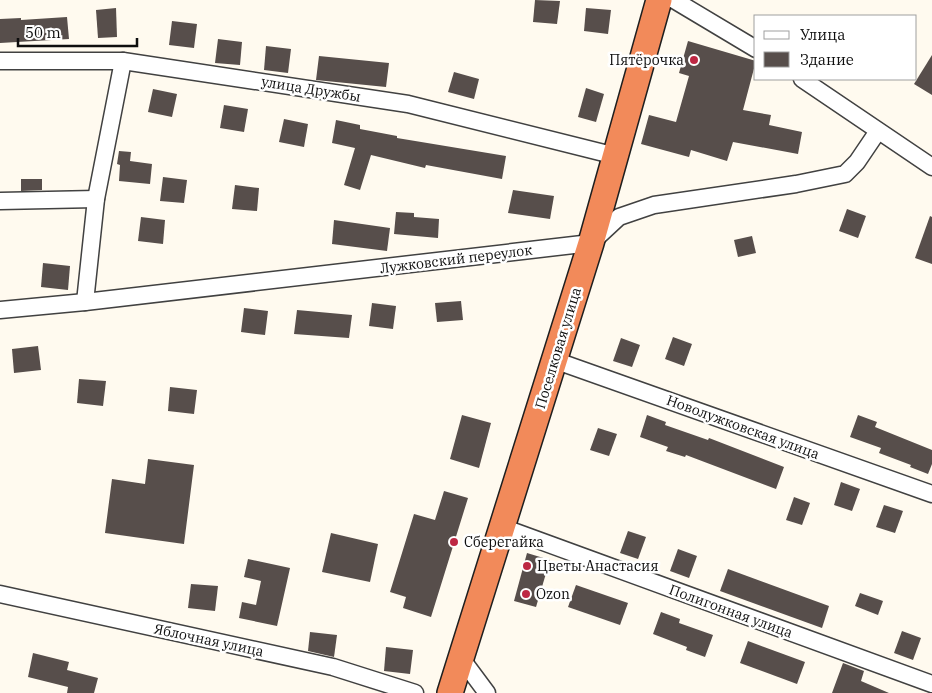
<svg xmlns="http://www.w3.org/2000/svg" width="932" height="693" font-family="'IBM Plex Serif',serif">
<rect width="100%" height="100%" fill="#fffaef"/>
<g fill="#574e4b">
<path d="M 535,0 L 560,1 L 557,24 L 533,22 Z"/>
<path d="M 116,8 L 117,37 L 98,38 L 96,10 Z"/>
<path d="M 586,8 L 611,10 L 608,34 L 584,31 Z"/>
<path d="M 67,17 L 69,39 L 0,43 L 0,19 L 21,18 L 21,20 Z"/>
<path d="M 172,21 L 197,24 L 194,48 L 169,45 Z"/>
<path d="M 218,39 L 242,42 L 240,65 L 215,63 Z"/>
<path d="M 688,41 L 756,61 L 743,110 L 771,115 L 769,125 L 802,132 L 798,154 L 733,142 L 727,161 L 691,150 L 689,157 L 641,144 L 649,115 L 676,122 L 689,76 L 679,73 Z"/>
<path d="M 266,46 L 291,49 L 288,73 L 264,70 Z"/>
<path d="M 932,55 L 932,95 L 914,84 Z"/>
<path d="M 319,56 L 389,63 L 386,87 L 316,80 Z"/>
<path d="M 454,72 L 479,79 L 474,99 L 448,92 Z"/>
<path d="M 586,88 L 604,94 L 596,122 L 578,117 Z"/>
<path d="M 153,89 L 177,94 L 172,117 L 148,112 Z"/>
<path d="M 224,105 L 248,109 L 244,132 L 220,128 Z"/>
<path d="M 284,119 L 308,124 L 304,147 L 279,142 Z"/>
<path d="M 336,120 L 360,125 L 360,129 L 397,136 L 397,138 L 506,156 L 502,179 L 426,165 L 425,168 L 371,155 L 360,190 L 344,185 L 355,148 L 332,143 Z"/>
<path d="M 119,151 L 131,152 L 130,161 L 152,164 L 150,184 L 119,181 L 120,165 L 117,164 Z"/>
<path d="M 163,177 L 187,180 L 184,203 L 160,201 Z"/>
<path d="M 21,179 L 42,179 L 42,190 L 21,191 Z"/>
<path d="M 235,185 L 259,188 L 257,211 L 232,209 Z"/>
<path d="M 513,190 L 554,196 L 550,219 L 508,213 Z"/>
<path d="M 847,209 L 866,216 L 858,238 L 839,231 Z"/>
<path d="M 396,212 L 414,213 L 414,217 L 439,219 L 438,238 L 394,234 Z"/>
<path d="M 930,216 L 932,217 L 932,264 L 915,258 Z"/>
<path d="M 141,217 L 165,220 L 163,244 L 138,241 Z"/>
<path d="M 334,220 L 390,228 L 387,251 L 332,244 Z"/>
<path d="M 752,236 L 756,253 L 738,257 L 734,240 Z"/>
<path d="M 43,263 L 70,266 L 68,290 L 41,287 Z"/>
<path d="M 461,301 L 463,320 L 437,322 L 435,303 Z"/>
<path d="M 372,303 L 396,306 L 393,329 L 369,326 Z"/>
<path d="M 244,308 L 268,311 L 265,335 L 241,332 Z"/>
<path d="M 297,310 L 352,315 L 349,338 L 294,334 Z"/>
<path d="M 673,337 L 692,344 L 684,366 L 665,359 Z"/>
<path d="M 621,338 L 640,345 L 632,367 L 613,361 Z"/>
<path d="M 38,346 L 41,370 L 14,373 L 12,349 Z"/>
<path d="M 79,379 L 106,381 L 103,406 L 77,403 Z"/>
<path d="M 170,387 L 197,390 L 194,414 L 168,411 Z"/>
<path d="M 462,415 L 491,423 L 479,468 L 450,459 Z"/>
<path d="M 647,415 L 666,422 L 665,425 L 708,440 L 709,438 L 784,467 L 776,489 L 686,455 L 685,457 L 666,451 L 668,447 L 640,437 Z"/>
<path d="M 858,415 L 877,422 L 875,427 L 932,450 L 932,464 L 928,474 L 910,467 L 911,465 L 879,453 L 881,448 L 850,437 Z"/>
<path d="M 598,428 L 617,434 L 609,456 L 590,450 Z"/>
<path d="M 148,459 L 194,465 L 184,544 L 105,533 L 112,479 L 145,484 Z"/>
<path d="M 841,482 L 860,489 L 852,511 L 834,505 Z"/>
<path d="M 444,491 L 468,498 L 431,617 L 403,608 L 406,597 L 390,592 L 414,514 L 435,520 Z"/>
<path d="M 794,497 L 810,503 L 802,525 L 786,520 Z"/>
<path d="M 884,505 L 903,511 L 895,533 L 876,527 Z"/>
<path d="M 628,531 L 646,537 L 638,559 L 620,553 Z"/>
<path d="M 331,533 L 378,544 L 370,582 L 322,572 Z"/>
<path d="M 678,549 L 697,556 L 689,578 L 670,571 Z"/>
<path d="M 527,553 L 550,560 L 536,607 L 514,601 Z"/>
<path d="M 248,559 L 290,568 L 277,626 L 239,618 L 242,602 L 256,605 L 261,581 L 244,577 Z"/>
<path d="M 728,569 L 829,606 L 822,628 L 720,591 Z"/>
<path d="M 191,584 L 218,586 L 215,611 L 188,608 Z"/>
<path d="M 576,585 L 628,603 L 620,625 L 568,607 Z"/>
<path d="M 860,593 L 883,601 L 878,615 L 855,606 Z"/>
<path d="M 661,612 L 680,619 L 679,623 L 713,635 L 705,657 L 686,650 L 687,647 L 653,634 Z"/>
<path d="M 902,631 L 921,638 L 913,660 L 894,653 Z"/>
<path d="M 310,632 L 337,635 L 334,657 L 308,651 Z"/>
<path d="M 748,641 L 805,662 L 797,684 L 740,663 Z"/>
<path d="M 386,647 L 413,650 L 410,674 L 384,671 Z"/>
<path d="M 33,653 L 69,662 L 67,670 L 98,678 L 94,693 L 67,693 L 68,687 L 28,677 Z"/>
<path d="M 843,663 L 864,671 L 861,681 L 889,693 L 832,693 Z"/>
</g>
<g fill="none" stroke-linecap="round" stroke-linejoin="round">
<defs>
<g id="minor">
<path d="M 674,0 L 756,49"/>
<path d="M 0,61 L 123,61 L 408,104 L 616,156"/>
<path d="M 802,79 L 932,167"/>
<path d="M 0,201 L 96,199"/>
<path d="M 85,302 L 96,199 L 123,61"/>
<path d="M 0,310 L 85,302 L 591,243 L 619,217 L 654,205 L 796,184 L 845,174 L 857,162 L 878,131"/>
<path d="M 554,360 L 932,494"/>
<path d="M 502,527 L 932,684"/>
<path d="M 0,594 L 333,667 L 415,693"/>
<path d="M 461,658 L 487,693"/>
</g>
<path id="highway" d="M 450,693 L 591,243 L 659,0"/>
</defs>
<use href="#minor" stroke="#414141" stroke-width="19"/>
<use href="#highway" stroke="#1f1f1f" stroke-width="28"/>
<use href="#minor" stroke="#fff" stroke-width="16"/>
<use href="#highway" stroke="#f28a5a" stroke-width="25"/>
</g>
<g fill="#bd2743" stroke="#fff" stroke-width="2">
<circle cx="694" cy="60" r="5"/>
<circle cx="454" cy="542" r="5"/>
<circle cx="527" cy="566" r="5"/>
<circle cx="526" cy="594" r="5"/>
</g>
<g text-anchor="middle" stroke-width="5" stroke-linejoin="round" paint-order="stroke">
<g font-size="14" fill="#0e0e0e" stroke="#fff" text-anchor="start">
<text x="684" y="65" text-anchor="end">Пятёрочка</text>
<text x="464" y="547">Сберегайка</text>
<text x="537" y="571">Цветы Анастасия</text>
<text x="536" y="599">Ozon</text>
</g>
<g font-size="14" fill="#0e0e0e" stroke="#fff">
<text transform="translate(311 89) rotate(9)" y="5">улица Дружбы</text>
<text transform="translate(456 259) rotate(-7)" y="5">Лужковский переулок</text>
<text transform="translate(558 348) rotate(-73)" y="5">Поселковая улица</text>
<text transform="translate(743 427) rotate(20)" y="5">Новолужковская улица</text>
<text transform="translate(731 611) rotate(20)" y="5">Полигонная улица</text>
<text transform="translate(209 640) rotate(12)" y="5">Яблочная улица</text>
</g>
</g>
<rect x="754" y="15" width="162" height="65" fill="#ffffff" stroke="#9f9f9f"/>
<rect x="764" y="31" width="25" height="8" fill="#ffffff" stroke="#9f9f9f"/>
<text x="800" y="40" font-size="15" fill="#0e0e0e">Улица</text>
<rect x="764" y="52" width="25" height="15" fill="#574e4b" stroke="#9f9f9f"/>
<text x="800" y="65" font-size="15" fill="#0e0e0e">Здание</text>
<path d="M18 38v8h119v-8" fill="none" stroke="#0e0e0e" stroke-width="2.5"/>
<text x="25" y="38" font-size="15" fill="#0e0e0e" stroke="#ffffff" stroke-width="4" paint-order="stroke">50 m</text>
</svg>
